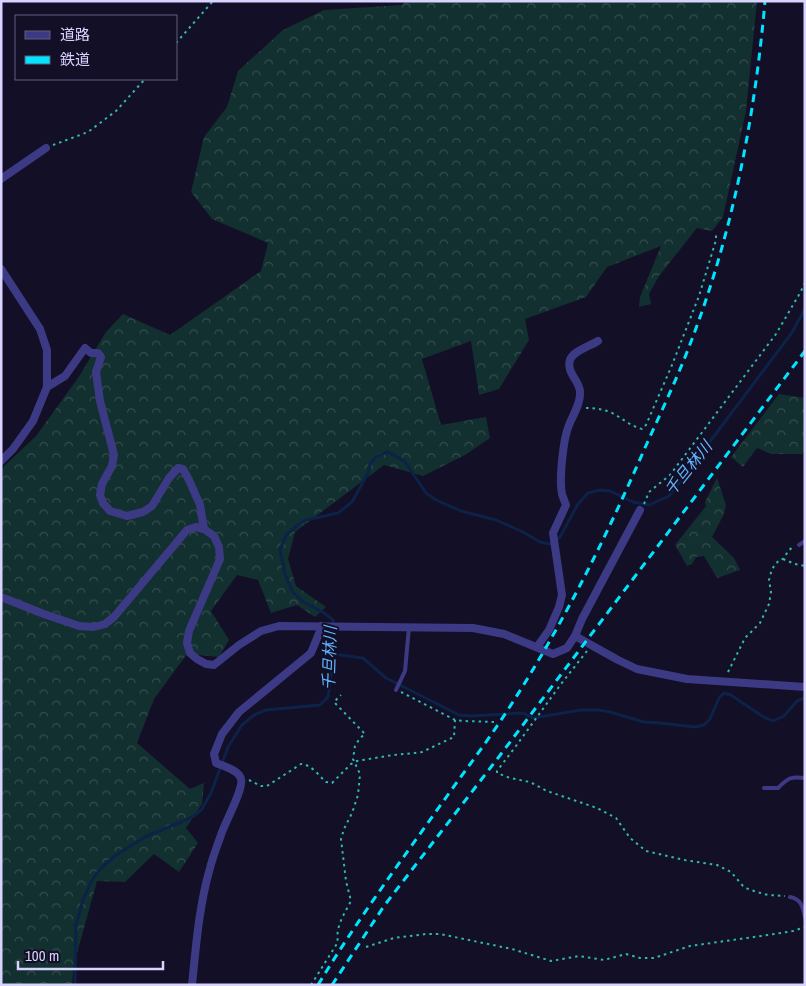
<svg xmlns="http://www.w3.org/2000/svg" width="806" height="986" font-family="'Archivo Narrow','Noto Sans JP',sans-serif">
<defs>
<pattern id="forest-crowns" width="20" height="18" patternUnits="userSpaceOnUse" patternTransform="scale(1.25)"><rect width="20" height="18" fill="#12302f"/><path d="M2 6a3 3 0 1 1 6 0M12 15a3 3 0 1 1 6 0" fill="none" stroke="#344d4e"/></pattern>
</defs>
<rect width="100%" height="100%" fill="#130f26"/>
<g fill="url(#forest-crowns)">
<path d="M 405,1 L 757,1 L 746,111 L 723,217 L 712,231 L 697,228 L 659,276 L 649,294 L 651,304 L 639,307 L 640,297 L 661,246 L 607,267 L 586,297 L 525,319 L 529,340 L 499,389 L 479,395 L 471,341 L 422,359 L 441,425 L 486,417 L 490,438 L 465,455 L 423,476 L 384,465 L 295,532 L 288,559 L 296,586 L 326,607 L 315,617 L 297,605 L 271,613 L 258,580 L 237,575 L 211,611 L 229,640 L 219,657 L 187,654 L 154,699 L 137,743 L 190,789 L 204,783 L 202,804 L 186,828 L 198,843 L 179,872 L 154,854 L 125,882 L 97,881 L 74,964 L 72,985 L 1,985 L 1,469 L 36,436 L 78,378 L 106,332 L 123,314 L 170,335 L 261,271 L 268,243 L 212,219 L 191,192 L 204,137 L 227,107 L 238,71 L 283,30 L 324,10 L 402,5 Z"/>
<path d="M 779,394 L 805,398 L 805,449 L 802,454 L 771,454 L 757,448 L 743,467 L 731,457 Z"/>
<path d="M 717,478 L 726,505 L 724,514 L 712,537 L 734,558 L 740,570 L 717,578 L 704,556 L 696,557 L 692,564 L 687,566 L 675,545 L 706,506 L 705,502 Z"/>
</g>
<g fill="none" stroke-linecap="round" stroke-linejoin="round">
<g stroke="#0c2248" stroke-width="3">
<path d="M 333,654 L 363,658 L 386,678 L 459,715 L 471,716 L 523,713 L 533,718 L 581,710 L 598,710 L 610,712 L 644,722 L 660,723 L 695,727 L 704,725 L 710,719 L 719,698 L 724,693 L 731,695 L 762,716 L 773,721 L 784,716 L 797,701 L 805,698"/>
<path d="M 75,985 L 76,925 L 83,900 L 91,882 L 100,869 L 116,855 L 147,836 L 183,821 L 194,816 L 202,809 L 211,793 L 228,747 L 242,725 L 254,715 L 266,710 L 320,705 L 328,697 L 333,657 L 333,620 L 324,613 L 302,601 L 292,591 L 285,574 L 280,550 L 286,535 L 299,524 L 306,520 L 338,513 L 352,502 L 368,473 L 370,464 L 376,457 L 387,452 L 394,455 L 405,462 L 426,493 L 436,500 L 461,511 L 496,520 L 523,532 L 540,542 L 550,544 L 560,537 L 578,504 L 588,493 L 600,490 L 610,491 L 633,502 L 649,505 L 669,496 L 791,334 L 805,309"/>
</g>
<g stroke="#2fb8b0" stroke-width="2" stroke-dasharray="2.5 4" stroke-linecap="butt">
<path d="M 176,43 L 213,1"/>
<path d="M 53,145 L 88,132 L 116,111 L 145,79"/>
<path d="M 586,408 C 594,408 602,409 610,412 C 621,417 630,426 642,429 L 646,425 L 672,365 L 699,296 L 716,240 L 716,232"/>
<path d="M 644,504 L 649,492 L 670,475 L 776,334 L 800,293 L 805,283"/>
<path d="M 783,559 L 795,564 L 805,566"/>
<path d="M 587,651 L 561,684 L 516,746 L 497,771 L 497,773 L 510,778 L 530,782 L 547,791 L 597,808 L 616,818 L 630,838 L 646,851 L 684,860 L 717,865 L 731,872 L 743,886 L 748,889 L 757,892 L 768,895 L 785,896"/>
<path d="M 728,672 L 745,638 L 760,623 L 769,604 L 771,592 L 769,580 L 772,569 L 779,560 L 783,559 L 789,550 L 793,547"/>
<path d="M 401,692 L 455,720 L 464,721 L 494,722"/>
<path d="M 249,780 L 261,786 L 267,786 L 301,764 C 311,764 319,776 326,782 L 332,783 L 351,764 L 357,761 L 393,755 L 415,753 L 422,752 L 454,737 L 455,720"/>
<path d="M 366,947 L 394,938 L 426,934 L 440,934 L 512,949 L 551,961 L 579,956 L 604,960 L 626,954 L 640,958 L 654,958 L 690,946 L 768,935 L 793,931 L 805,927"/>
<path d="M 311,985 L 338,942 C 335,928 344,914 351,901 L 346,881 L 341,839 L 344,829 L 352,813 L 358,795 L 360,774 L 353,759 L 355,746 L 360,738 L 365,734 L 334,702 L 341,695"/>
</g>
<g stroke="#3d3a85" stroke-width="4">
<path d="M 799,545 L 805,541"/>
<path d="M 396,690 L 405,671 L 409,627"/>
<path d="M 764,788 L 778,788 C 788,778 791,776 805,778"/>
<path d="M 790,897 C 801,899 803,907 805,917"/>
</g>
<g stroke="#3d3a85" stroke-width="8">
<path d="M 1,179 L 46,148"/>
<path d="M 1,269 L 40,329 L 47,350 L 47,387 L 33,421 L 13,449 L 1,461"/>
<path d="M 47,387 L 65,376 L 85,348 L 91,353 L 98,353 L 101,357 L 96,372 L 100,401 L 114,455 L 112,466 L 102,484 L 100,495 L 103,503 L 110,511 L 127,516 L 143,512 L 152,506 L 169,478 L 178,468 L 183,469 L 189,480 L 200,505 L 204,529"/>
<path d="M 1,597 L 44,614 L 79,626 L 94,627 L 105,624 L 114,617 L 187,530 L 196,527 L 204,529 L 214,536 L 219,547 L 220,559 L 189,631 L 187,643 L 190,653 L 197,659 L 206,664 L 214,665 L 239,645 L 261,631 L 279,626 L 473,628 L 504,634 L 553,654 L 567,648 L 575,636 L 618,660 L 637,669 L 687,679 L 805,687"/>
<path d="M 575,636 L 582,619 L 640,510"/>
<path d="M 537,647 L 549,630 L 559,607 L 562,595 L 553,533 L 566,505 C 565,502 563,498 562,494 C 559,480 563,439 569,425 C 573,415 581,403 580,392 C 580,381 566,373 570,360 C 573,351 590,346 598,341"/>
<path d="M 192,985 C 196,946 199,906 210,868 C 213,856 218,844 222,832 C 226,821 244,788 241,779 C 239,770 223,766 216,763 L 214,754 L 222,734 L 239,712 L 311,653 L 322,626"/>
</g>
<g stroke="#00e5ff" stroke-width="3" stroke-dasharray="8 6" stroke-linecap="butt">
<path d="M 318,985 C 359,917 406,854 452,789 C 471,763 491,736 509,708 C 562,626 605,540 644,450 C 660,414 678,377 692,339 C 733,231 755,116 765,1"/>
<path d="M 332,985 L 384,906 L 501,754 L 805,351"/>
</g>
</g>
<g text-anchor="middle" stroke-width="4" stroke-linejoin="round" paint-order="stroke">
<g font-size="16" font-style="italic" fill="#62b6ff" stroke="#130f26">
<text transform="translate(688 468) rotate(-51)" y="6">千旦林川</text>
<text transform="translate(329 658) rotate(-88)" y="6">千旦林川</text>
</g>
</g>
<rect width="806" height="986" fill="none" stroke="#d9d4ff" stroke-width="5"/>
<rect x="15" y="15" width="162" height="65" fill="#130f26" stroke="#625e7d"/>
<rect x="25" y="31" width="25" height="8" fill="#3d3a85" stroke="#625e7d"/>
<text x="60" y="40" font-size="15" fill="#d9d4ff">道路</text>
<rect x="25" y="56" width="25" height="8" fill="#00e5ff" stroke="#625e7d"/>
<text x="60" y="65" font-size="15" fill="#d9d4ff">鉄道</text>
<path d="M18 961v8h145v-8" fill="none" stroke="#d9d4ff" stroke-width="2.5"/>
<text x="25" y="961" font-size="15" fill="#d9d4ff" stroke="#130f26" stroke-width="4" paint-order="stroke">100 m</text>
</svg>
